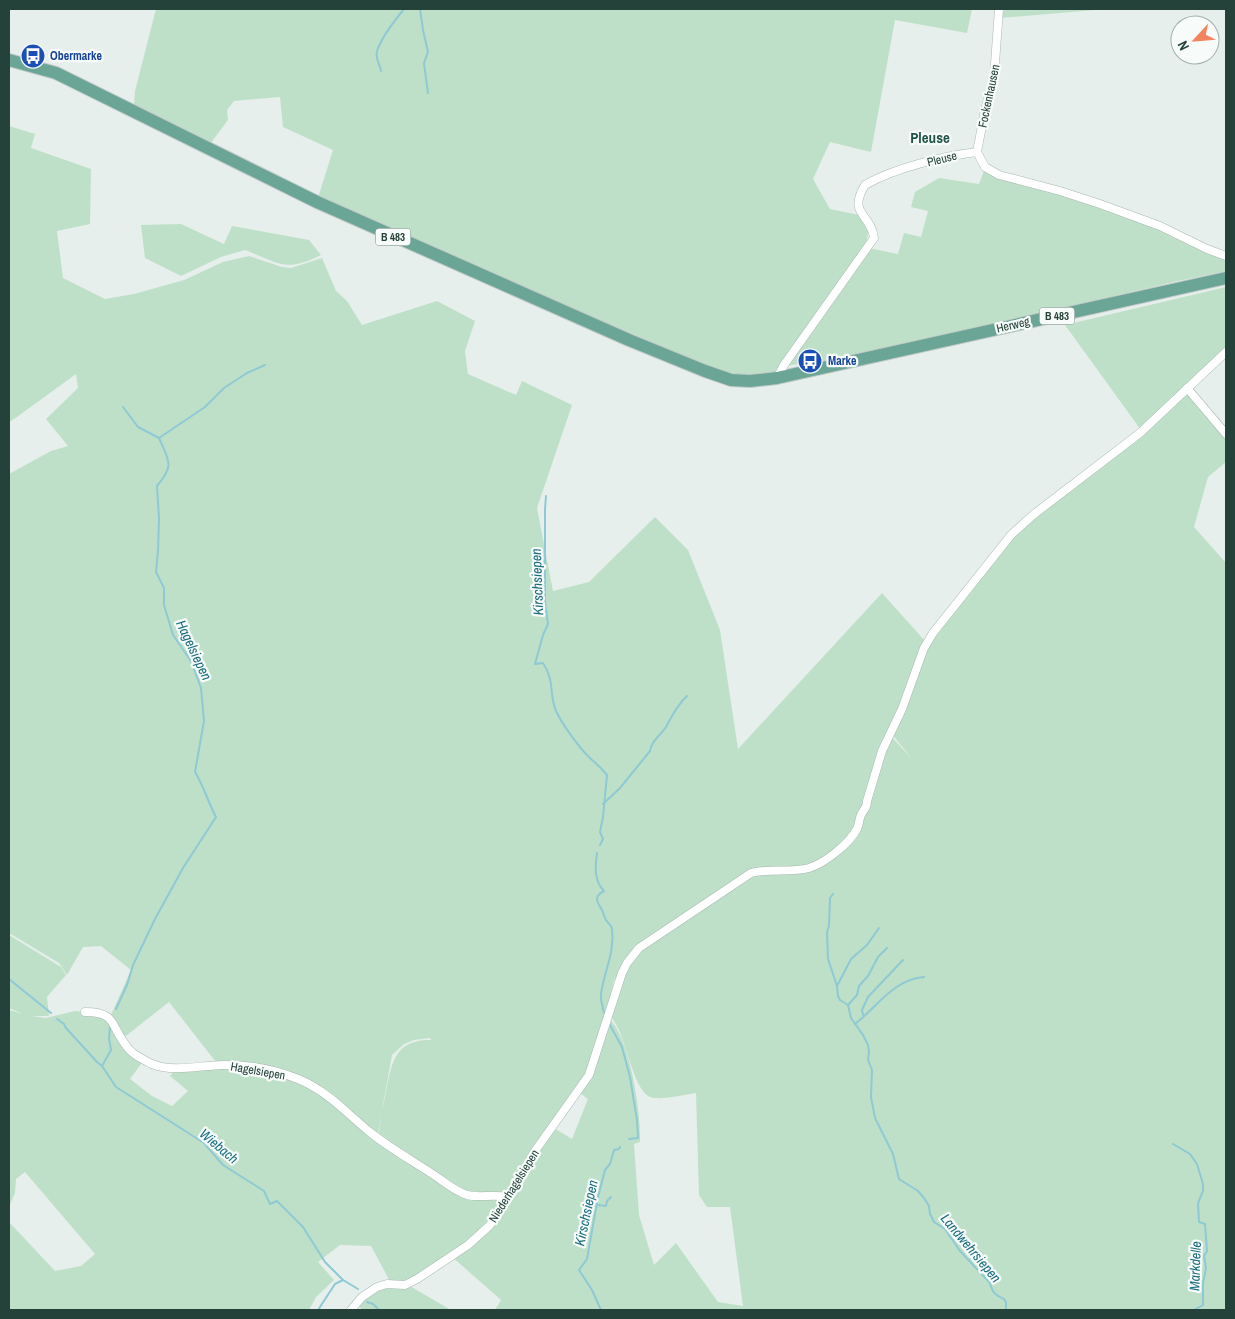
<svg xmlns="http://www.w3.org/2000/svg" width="1235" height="1319" font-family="'Archivo Narrow',sans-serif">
<rect width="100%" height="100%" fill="#e6efeb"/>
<g fill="#bfe0c8" fill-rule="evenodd">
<path d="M 156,9 L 972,9 L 967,33 L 895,20 L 871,152 L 830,142 L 813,179 L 830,209 L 859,215 L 868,232 L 866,247 L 775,373 L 739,376 L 708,366 L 388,230 L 318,198 L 333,150 L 283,127 L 280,97 L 234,101 L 227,110 L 228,120 L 210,144 L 134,106 L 135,91 Z"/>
<path d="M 1006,9 L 1107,9 L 1000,18 L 1002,13 Z"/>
<path d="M 9,126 L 35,134 L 31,148 L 91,169 L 90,224 L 57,231 L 63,278 L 105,299 L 134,294 L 184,280 L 223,262 L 249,256 L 282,267 L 291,268 L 322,258 L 336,291 L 347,301 L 362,325 L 437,301 L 475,321 L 465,351 L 468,374 L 516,395 L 522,381 L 572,405 L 537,508 L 553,591 L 589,582 L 655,517 L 688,550 L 720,630 L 738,749 L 882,593 L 925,641 L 888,734 L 890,735 L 912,759 L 891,733 L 926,643 L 957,608 L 987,565 L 1011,538 L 1051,503 L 1147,429 L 1188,391 L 1226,436 L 1226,462 L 1208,477 L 1194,527 L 1226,563 L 1226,1310 L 495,1310 L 501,1300 L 451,1256 L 469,1245 L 490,1228 L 510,1197 L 535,1151 L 554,1128 L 572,1139 L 588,1099 L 580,1093 L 590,1075 L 608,1017 C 630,1037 641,1112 640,1142 L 634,1144 L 639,1215 L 654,1265 L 676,1243 L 718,1302 L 743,1306 L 730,1207 L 707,1207 L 699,1195 L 696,1093 C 682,1095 668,1099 654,1098 C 631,1095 628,1032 609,1015 C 618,988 625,960 648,943 L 752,874 L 802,870 L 810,869 L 824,861 L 823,859 C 818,862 814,866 809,867 C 789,873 766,865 747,872 L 637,947 L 626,962 L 614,980 L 606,1015 L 588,1075 L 557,1120 L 534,1150 L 508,1195 L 491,1193 L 475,1195 L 467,1194 L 453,1187 L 378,1138 L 382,1113 L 377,1139 L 453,1189 C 458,1191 463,1195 468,1196 C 481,1199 494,1194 506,1198 L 489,1225 L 479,1235 L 417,1278 L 406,1283 L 391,1283 L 371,1246 L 340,1245 L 318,1262 L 334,1280 L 316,1297 L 309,1310 L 9,1310 L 9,1222 L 55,1271 L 81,1266 L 95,1254 L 25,1172 L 16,1179 L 15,1193 L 9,1207 L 9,1010 L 23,1014 L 9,1008 L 9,935 L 61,967 L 66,975 L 47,997 L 49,1016 L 32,1016 L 46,1018 L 75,1011 L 102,1014 L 109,1018 L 125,1046 L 130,1052 L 144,1060 L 130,1079 L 152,1096 L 172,1106 L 188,1091 L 170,1076 L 176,1068 L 219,1066 L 169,1002 L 122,1039 L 110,1017 L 131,970 L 101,946 L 83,947 L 67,975 L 59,963 L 9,933 L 9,474 L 51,451 L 68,446 L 46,419 L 78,388 L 76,374 L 17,417 L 9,422 ZM 430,1038 L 431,1040 C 426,1040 420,1040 415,1042 C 387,1048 389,1088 382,1110 L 392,1055 L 404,1044 L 414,1040 Z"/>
<path d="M 985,168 L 1135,218 L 1226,258 L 1226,271 C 1079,300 934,348 785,366 L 868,248 L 898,254 L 904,233 L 921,237 L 928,211 L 911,207 L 915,192 L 939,178 L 979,184 Z"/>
<path d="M 181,224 L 224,244 L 232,226 L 309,240 L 321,255 C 285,273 279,263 245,250 L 221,257 L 181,276 L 145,258 L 141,225 Z"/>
<path d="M 1226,287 L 1226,350 L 1141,430 L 1065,325 Z"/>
<path d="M 408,1285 L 451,1310 L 362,1310 L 357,1303 L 377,1288 Z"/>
</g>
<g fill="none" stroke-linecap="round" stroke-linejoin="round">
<g stroke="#8ec9d4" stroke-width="2">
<path d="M 420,9 L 423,30 L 428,52 L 424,63 L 428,93"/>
<path d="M 381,71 C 380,64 375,59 377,51 C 381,38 395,20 404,9"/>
<path d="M 123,407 L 138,427 L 159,438"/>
<path d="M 546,496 L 545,509 L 545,602 L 548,624 L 543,635 L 535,664 L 543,663 C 555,681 549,695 556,711 C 562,724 580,749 591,759 C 597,764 602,769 607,775 L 603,817 L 600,832 L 603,839 L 600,845"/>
<path d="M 603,804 L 620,788 L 650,751 C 651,741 661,735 666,727 C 672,716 677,705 687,696"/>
<path d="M 597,853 C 595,867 594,881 604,891 C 592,897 598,903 603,912 C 604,915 604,917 606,920 C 608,924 611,924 612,929 C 615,953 604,971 601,994 C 600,1000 603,1007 604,1013"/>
<path d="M 833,894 L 830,898 L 829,926 L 827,932 L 828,959 L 837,986 L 838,996 L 840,1000 L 848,1005 L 851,1018 L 863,1035 L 868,1045 L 869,1051 L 868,1060 L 872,1070 L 871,1097 L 875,1118 L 893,1154 L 899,1179 L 918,1191 L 924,1198 L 929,1206 L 930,1214 L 934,1222 L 945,1229 L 960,1251 L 990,1283 C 992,1292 995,1295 1004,1299 L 1006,1302 L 1006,1310"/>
<path d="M 9,979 L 51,1013"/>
<path d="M 837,986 L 851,959 L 867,945 L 879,928"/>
<path d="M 848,1005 L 857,995 L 859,986 L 868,976 L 878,957 L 887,948"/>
<path d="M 116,1009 L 127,985 L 133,965 L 155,919 L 183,868 L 216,817 C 208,802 204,787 195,772 L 204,721 L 201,688 L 191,661 L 173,635 L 164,605 L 164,588 L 156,572 L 158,551 L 159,519 L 157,486 C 175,465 169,461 159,438 L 205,407 L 224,388 L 247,373 L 265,365"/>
<path d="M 863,1015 L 862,1010 L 868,997 L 903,960"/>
<path d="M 57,1019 L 64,1024 L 66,1028 L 97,1062 L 102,1066 L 116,1087 L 204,1143 L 223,1165 L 264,1191 L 270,1204 L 277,1201 L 303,1227 L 325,1262 L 343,1280 L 358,1289"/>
<path d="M 855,1024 C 877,1007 894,979 924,977"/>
<path d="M 610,1025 L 622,1047 L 630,1077 L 637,1120 L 638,1138 L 629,1139"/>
<path d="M 102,1066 L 111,1050 L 109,1039 L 110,1026"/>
<path d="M 1173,1144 L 1190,1154 L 1197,1164 L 1203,1184 L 1203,1191 L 1198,1203 L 1199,1222 L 1205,1224 L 1207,1251 L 1204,1256 L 1206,1268 L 1203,1283 L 1203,1305 L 1194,1310"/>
<path d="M 598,1205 L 606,1206 L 607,1201 L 611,1197"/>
<path d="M 367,1302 L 373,1304 L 379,1310"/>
<path d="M 318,1310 L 335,1284 L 343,1280"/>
<path d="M 601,1310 L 592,1290 L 579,1270 L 587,1259 L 598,1197 L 605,1170 L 610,1164 L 614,1150 L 619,1149 L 620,1147"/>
</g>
<defs>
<g id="street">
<path d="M 977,152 L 985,110 L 994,77 L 999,9"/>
<path d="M 777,378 L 784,365 L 874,238 C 871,213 847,215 865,185 C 894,168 944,156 977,152 L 985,167 L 999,175 L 1060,191 L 1100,204 L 1160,226 L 1207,249 L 1226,256"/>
<path d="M 1187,388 L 1226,434"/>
<path d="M 85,1012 C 116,1012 110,1024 125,1044 C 131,1054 142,1059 152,1064 C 174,1073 201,1065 224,1065 C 249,1065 276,1070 298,1079 C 328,1091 347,1114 371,1133 C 390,1148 411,1160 431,1173 C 442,1180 454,1191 467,1195 C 479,1198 494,1194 508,1197"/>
<path d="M 351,1310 L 362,1297 L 377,1287 L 387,1284 L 405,1285 L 417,1279 L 468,1245 L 489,1226 L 500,1212 L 535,1151 L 589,1075 L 622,973 L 627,963 L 639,948 L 751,873 C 770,868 790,873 809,868 C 825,863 849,844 857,829 C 859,825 859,819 861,815 C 864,809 867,808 867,801 L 882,751 L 902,709 L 924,648 L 933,633 L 1011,535 L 1033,515 L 1140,433 L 1226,352"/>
</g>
<path id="primary" d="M 9,60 L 56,73 L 317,202 L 629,340 L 705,371 L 731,380 L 750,381 L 777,378 L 1226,278"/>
</defs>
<use href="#street" stroke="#a8b8b2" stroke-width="9"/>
<use href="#primary" stroke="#c2cac8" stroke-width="14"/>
<use href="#street" stroke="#fff" stroke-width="8"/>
<use href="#primary" stroke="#6aa596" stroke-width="12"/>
</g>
<defs>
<symbol id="bus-disc" viewBox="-11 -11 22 22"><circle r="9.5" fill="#1a4fb4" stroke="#f7fbf9"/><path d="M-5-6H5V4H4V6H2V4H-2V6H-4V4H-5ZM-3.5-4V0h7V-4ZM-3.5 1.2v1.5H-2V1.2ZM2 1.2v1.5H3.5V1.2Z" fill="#fff"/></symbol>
</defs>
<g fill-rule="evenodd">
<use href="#bus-disc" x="19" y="42" width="28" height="28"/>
<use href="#bus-disc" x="796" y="347" width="28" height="28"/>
</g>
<g text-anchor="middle" stroke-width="4.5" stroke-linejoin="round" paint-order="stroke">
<g fill="#f7fbf9" stroke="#637a73" stroke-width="1">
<rect x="375.5" y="228.5" width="35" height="17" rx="4"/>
<rect x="1039.5" y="307.5" width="35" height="17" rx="4"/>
</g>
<g font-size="11" font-weight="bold" fill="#24423a">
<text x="393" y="241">B 483</text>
<text x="1057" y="320">B 483</text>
</g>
<g font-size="12" font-weight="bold" fill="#164399" stroke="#f7fbf9" text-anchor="start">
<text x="50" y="60">Obermarke</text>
<text x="828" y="365">Marke</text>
</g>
<g font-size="12" fill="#24423a" stroke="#f7fbf9">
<text transform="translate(989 96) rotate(-78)" y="4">Fockenhausen</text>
<text transform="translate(942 159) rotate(-14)" y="4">Pleuse</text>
<text transform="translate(1013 325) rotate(-13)" y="4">Herweg</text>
<text transform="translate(258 1071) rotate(10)" y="4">Hagelsiepen</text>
<text transform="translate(514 1186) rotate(-58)" y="4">Niederhagelsiepen</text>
</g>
<g font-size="14" font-style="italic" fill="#1c6f80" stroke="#f7fbf9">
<text transform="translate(537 582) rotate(-92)" y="5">Kirschsiepen</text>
<text transform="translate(194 650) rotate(65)" y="5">Hagelsiepen</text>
<text transform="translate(219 1146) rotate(40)" y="5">Wiebach</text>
<text transform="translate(586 1213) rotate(-78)" y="5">Kirschsiepen</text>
<text transform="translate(971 1248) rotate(50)" y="5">Landwehrsiepen</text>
<text transform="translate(1195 1266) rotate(-88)" y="5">Markdelle</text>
</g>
<g font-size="15" font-weight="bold" fill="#1f5548" stroke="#f7fbf9">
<text x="930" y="143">Pleuse</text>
</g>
</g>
<rect width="1235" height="1319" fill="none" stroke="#24423a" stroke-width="20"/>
<g transform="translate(1195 40) rotate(244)"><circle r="24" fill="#f7fbf9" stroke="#a3b1ad"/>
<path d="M0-4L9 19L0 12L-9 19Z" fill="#f4845f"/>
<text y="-8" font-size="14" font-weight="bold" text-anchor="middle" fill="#24423a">N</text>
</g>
</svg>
